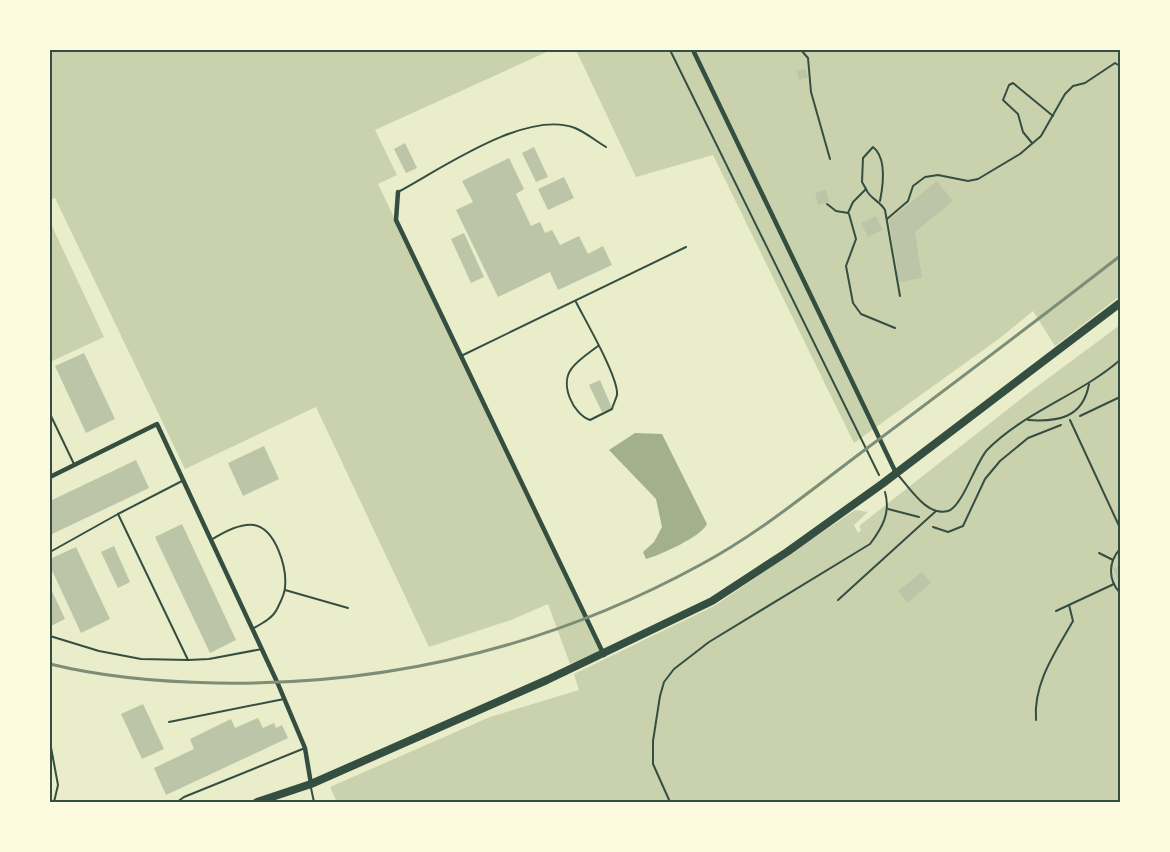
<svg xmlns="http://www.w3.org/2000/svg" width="1170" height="852" font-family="Roboto,sans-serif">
<rect width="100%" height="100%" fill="#e9edc9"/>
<g fill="#cad2ad">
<path d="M 50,50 L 551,50 L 375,130 L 397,175 L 378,184 L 601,650 L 570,664 L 548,604 L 511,620 L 429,647 L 316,407 L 185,469 L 55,198 L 50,200 Z"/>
<path d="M 576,50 L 1120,50 L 1120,296 L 1055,346 L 1033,311 L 1000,338 L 854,443 L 713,155 L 636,177 Z"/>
<path d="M 50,222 L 104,337 L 50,362 Z"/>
<path d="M 1120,325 L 1120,802 L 337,802 L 330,787 L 490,717 L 579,690 L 574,674 L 714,606 L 855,510 L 868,512 L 854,525 L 858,533 L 861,530 L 859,526 L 1031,391 Z"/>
</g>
<path fill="#a3b18a" d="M 635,433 L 662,434 L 707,524 C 701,537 660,555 646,559 L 643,552 L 654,542 L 662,527 L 656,499 L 609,450 Z"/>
<g fill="#bcc5a7">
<path d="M 806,69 L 808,77 L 799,80 L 797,71 Z"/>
<path d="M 405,143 L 417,168 L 406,173 L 394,149 Z"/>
<path d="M 534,147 L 548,177 L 536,182 L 522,153 Z"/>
<path d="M 509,158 L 524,189 L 516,194 L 531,226 L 540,222 L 545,233 L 552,230 L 560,245 L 579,236 L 588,254 L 603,246 L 612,265 L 558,290 L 550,272 L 498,297 L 456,210 L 473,202 L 462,181 Z"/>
<path d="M 564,177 L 574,198 L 548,210 L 538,189 Z"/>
<path d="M 937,181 L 953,201 L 915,232 L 922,278 L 899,282 L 889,220 Z"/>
<path d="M 826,190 L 829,202 L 818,205 L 815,193 Z"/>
<path d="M 876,216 L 883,230 L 868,237 L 861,223 Z"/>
<path d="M 464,233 L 484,277 L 471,283 L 451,239 Z"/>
<path d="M 84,353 L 115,419 L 86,433 L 55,366 Z"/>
<path d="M 600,380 L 612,408 L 602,412 L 589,385 Z"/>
<path d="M 264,446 L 279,479 L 243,496 L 228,463 Z"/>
<path d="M 136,460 L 149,488 L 50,535 L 50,501 Z"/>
<path d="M 182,524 L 236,640 L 210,653 L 155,537 Z"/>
<path d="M 114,546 L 130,582 L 118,588 L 101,552 Z"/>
<path d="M 76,547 L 110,619 L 81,633 L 50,566 L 50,559 Z"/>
<path d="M 1120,565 L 1120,584 L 1113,569 Z"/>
<path d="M 922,572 L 931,583 L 907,603 L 898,591 Z"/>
<path d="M 50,587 L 65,619 L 51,626 L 50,623 Z"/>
<path d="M 143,704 L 164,749 L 142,759 L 121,714 Z"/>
<path d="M 258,718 L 263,728 L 274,723 L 276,728 L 282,725 L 288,738 L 166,795 L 154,768 L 194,749 L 190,739 L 231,719 L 235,728 Z"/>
</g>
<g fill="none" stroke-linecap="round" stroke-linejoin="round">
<g stroke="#344e41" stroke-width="2">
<path d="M 670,50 L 879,475"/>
<path d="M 801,50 L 808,58 L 811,92 L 830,159"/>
<path d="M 1032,143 L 1023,132 L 1018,114 L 1003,100 L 1009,85 L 1013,83 L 1053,116"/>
<path d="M 866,189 L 862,182 L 863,158 L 873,147 C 887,158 883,186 880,201"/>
<path d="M 827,204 L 836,211 L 848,213"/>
<path d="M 848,213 L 853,202 L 866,189 C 869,198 880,201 885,210 L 900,296"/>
<path d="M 849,214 L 856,239 L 846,266 L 853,303 L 861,314 L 895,328"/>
<path d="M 887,219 L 908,201 L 913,186 L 925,177 L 938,175 L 968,181 L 978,179 L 1020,154 L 1041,136 L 1065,94 L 1073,86 L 1085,83 L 1115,63 L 1120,66"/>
<path d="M 1080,416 L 1120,397"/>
<path d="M 1070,420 L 1120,528"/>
<path d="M 888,509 L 919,517"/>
<path d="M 933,527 L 948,532 L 963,526 L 985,479 L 1000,461 L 1028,438 L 1061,425"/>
<path d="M 1120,549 C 1108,562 1108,580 1120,593"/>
<path d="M 1099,553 L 1113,560"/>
<path d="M 1056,611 L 1114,584"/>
<path d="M 1036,720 C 1033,683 1056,651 1073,621 L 1069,605"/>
<path d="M 670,802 L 653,764 L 653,741 L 660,696 L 664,682 L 674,669 L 709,642 L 870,544 C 882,528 891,513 885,492"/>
</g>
<g stroke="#344e41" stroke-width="2">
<path d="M 398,192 C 441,169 526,109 575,128 C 585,132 596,141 606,147"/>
<path d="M 576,302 C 585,320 619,378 617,395 C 616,399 613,405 612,409 L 590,420 C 573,414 559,384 572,368 C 578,360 589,353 598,346"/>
<path d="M 461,356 L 686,247"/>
<path d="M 50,414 L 74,464"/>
<path d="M 1028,420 C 1058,422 1083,418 1089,384"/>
<path d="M 898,475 C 910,488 927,517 948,511 C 962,507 975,464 987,450 C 1024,412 1080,395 1120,360"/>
<path d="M 182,481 L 118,514 L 188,660 L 209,659 L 262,649"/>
<path d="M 211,540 C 222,533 240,523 254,525 C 276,529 287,568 285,587 C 285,594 280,603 277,609 C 273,618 261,624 252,629"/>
<path d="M 50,552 L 118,514"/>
<path d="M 285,590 L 348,608"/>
<path d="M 838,600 L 936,511"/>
<path d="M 50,636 L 99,651 L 141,659 L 188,660"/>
<path d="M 169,722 L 284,699"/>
<path d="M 50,742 L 58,785 L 54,802"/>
<path d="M 311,788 L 314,802"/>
<path d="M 177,802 L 184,797 L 305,748"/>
</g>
<g stroke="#344e41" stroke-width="4.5">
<path d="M 693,50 L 896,473"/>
<path d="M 398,192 L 396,220 L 604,655"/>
<path d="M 50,477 L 157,424 L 278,684 L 305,748 L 311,784"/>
</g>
<path stroke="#344e41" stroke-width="8" d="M 257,802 L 311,784 L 547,680 L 712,601 L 787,552 L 882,484 L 1120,303"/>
<path stroke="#7c8e77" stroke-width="3" d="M 50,664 C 103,677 161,682 216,683 C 388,686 548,648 700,565 C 758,534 810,491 862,452 C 949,387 1035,322 1120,256"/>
</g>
<rect width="1170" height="852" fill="none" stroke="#fefae0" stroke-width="102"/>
<rect x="51" y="51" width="1068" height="750" fill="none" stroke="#344e41" stroke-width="2"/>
</svg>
